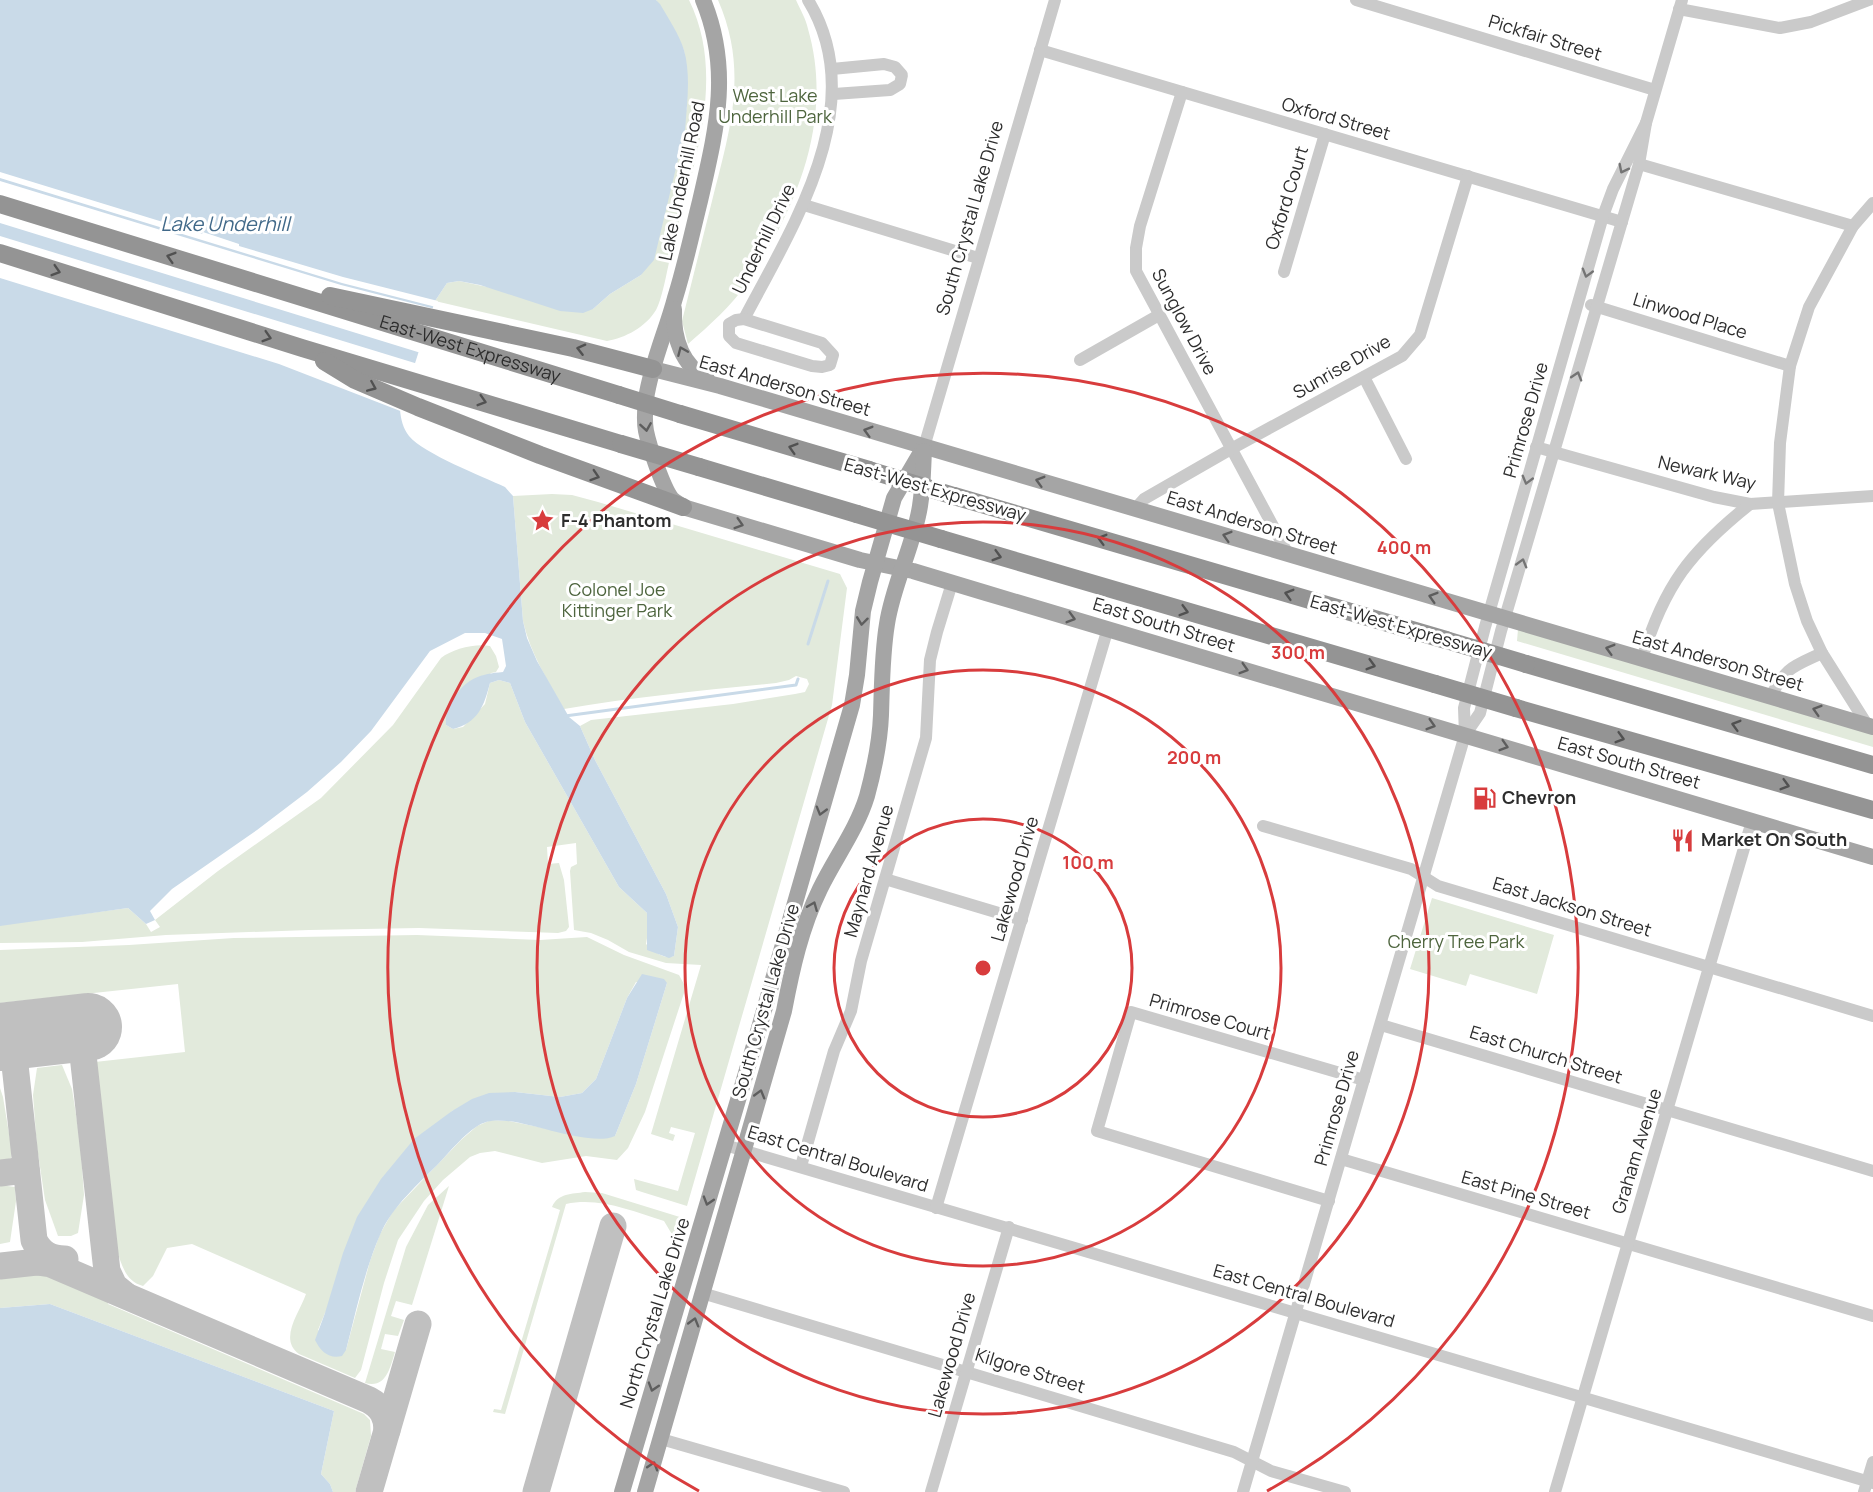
<svg xmlns="http://www.w3.org/2000/svg" width="1873" height="1492" font-family="Manrope,sans-serif">
<rect width="100%" height="100%" fill="#fff"/>
<g fill="#e2eadc" fill-rule="evenodd">
<path d="M 656,0 L 689,0 C 727,77 693,167 673,244 C 669,260 663,298 656,310 C 646,327 625,338 607,341 L 435,301 L 447,283 L 459,281 L 593,309 L 610,294 L 641,275 L 687,107 L 687,78 L 684,50 Z"/>
<path d="M 718,0 L 796,0 C 800,9 806,19 808,29 C 830,105 807,181 769,247 C 762,259 756,271 748,282 C 731,306 710,325 688,344 L 682,321 C 692,281 702,241 712,201 C 730,130 749,71 718,0 Z"/>
<path d="M 552,494 L 572,495 L 598,502 L 840,574 L 847,588 L 832,705 L 687,1206 L 642,1192 L 636,1190 L 634,1179 L 678,1191 L 695,1133 L 671,1127 L 669,1133 L 675,1135 L 673,1141 L 651,1134 L 701,965 L 666,963 L 629,952 L 608,940 L 591,933 L 574,930 L 570,871 L 571,867 L 577,864 L 576,843 L 547,847 L 548,864 L 559,863 L 564,880 L 569,927 L 566,931 L 558,933 L 419,928 L 309,930 L 166,935 L 82,942 L 0,943 L 0,925 L 128,908 L 146,924 L 151,932 L 160,927 L 155,920 L 218,871 L 321,798 L 393,725 L 441,658 C 452,649 476,643 490,646 L 496,656 L 499,667 L 496,672 L 491,673 L 446,725 L 453,729 L 463,727 L 485,704 L 490,683 L 499,680 L 510,683 L 525,722 L 619,887 L 647,913 L 648,932 L 646,944 C 654,951 663,960 674,956 L 678,927 L 666,894 L 595,760 L 580,726 L 591,720 L 733,704 L 795,694 L 805,692 L 809,684 L 807,679 L 796,676 L 789,680 L 776,683 C 705,690 633,697 564,709 C 548,681 530,653 523,621 L 513,496 Z"/>
<path d="M 1518,629 L 1873,733 L 1873,747 L 1517,641 Z"/>
<path d="M 1432,898 L 1554,935 L 1537,994 L 1470,974 L 1466,986 L 1410,969 Z"/>
<path d="M 417,935 L 540,940 L 587,937 L 624,955 L 679,975 L 685,986 L 684,993 L 645,1112 L 628,1148 L 617,1160 L 586,1156 L 542,1163 L 495,1151 L 480,1153 L 470,1157 L 443,1180 L 424,1201 L 398,1240 L 384,1283 L 361,1370 L 355,1378 L 299,1354 C 278,1339 300,1312 306,1294 L 192,1244 L 167,1248 L 153,1276 L 143,1286 C 125,1281 122,1265 116,1248 L 95,1062 L 185,1052 L 178,984 L 0,1003 L 0,950 L 129,945 L 234,938 ZM 636,982 L 667,983 L 636,1084 L 615,1136 L 583,1136 L 509,1121 L 491,1120 L 477,1126 L 461,1140 L 393,1211 L 380,1234 L 370,1261 L 346,1350 L 318,1330 L 325,1313 L 452,1111 L 515,1092 L 560,1097 L 582,1093 L 596,1079 L 627,998 Z"/>
<path d="M 62,1065 L 72,1089 L 80,1140 L 84,1195 L 78,1233 L 71,1236 L 58,1236 L 45,1200 L 37,1147 L 33,1095 L 37,1068 Z"/>
<path d="M 0,1088 L 3,1097 L 12,1152 L 11,1158 L 0,1162 Z"/>
<path d="M 0,1185 L 15,1187 L 16,1201 L 10,1242 L 0,1244 Z"/>
<path d="M 449,1186 L 412,1305 L 396,1301 L 391,1316 L 404,1320 L 398,1336 L 385,1334 L 381,1349 L 395,1352 C 390,1368 386,1389 365,1383 L 406,1247 L 428,1205 Z"/>
<path d="M 585,1192 L 602,1193 L 683,1218 L 676,1241 L 664,1221 C 631,1211 600,1197 566,1204 L 505,1414 L 493,1412 L 494,1409 L 501,1410 L 552,1238 L 560,1210 L 552,1207 C 558,1193 572,1194 585,1192 Z"/>
<path d="M 41,1274 L 109,1299 L 108,1304 L 364,1414 L 370,1420 L 371,1436 L 355,1492 L 333,1492 L 330,1484 L 321,1474 L 334,1411 L 50,1304 L 0,1308 L 0,1277 Z"/>
</g>
<g fill="#c9dae8">
<path d="M 0,0 L 656,0 L 660,4 C 668,18 679,34 684,50 C 691,75 687,104 685,130 L 654,260 L 641,275 L 610,294 L 593,309 L 583,313 L 560,311 L 480,285 L 459,281 L 447,283 L 435,301 L 400,410 C 401,420 403,428 409,436 C 424,454 482,476 505,487 L 513,496 L 523,621 L 527,638 L 537,661 L 569,717 L 580,726 L 595,760 L 666,894 L 678,927 L 674,956 L 669,958 L 647,950 L 647,913 L 619,887 L 525,722 L 510,683 L 499,680 L 490,683 C 484,706 478,723 453,729 L 446,725 C 445,714 449,707 454,698 C 467,678 480,674 503,672 L 506,666 L 502,639 L 485,633 L 465,633 L 430,651 L 371,731 L 341,762 L 307,792 L 257,830 L 172,889 L 150,911 L 155,920 L 146,924 L 128,908 L 0,926 Z"/>
<path d="M 642,974 L 664,979 L 667,983 L 636,1084 L 615,1136 C 592,1147 533,1123 507,1121 C 496,1120 486,1120 476,1127 C 463,1136 451,1150 440,1162 C 419,1184 392,1206 380,1235 C 364,1272 356,1312 346,1350 L 342,1356 C 329,1359 321,1352 315,1340 L 325,1313 L 343,1253 L 357,1217 L 381,1179 L 414,1139 L 452,1111 L 472,1099 L 489,1093 L 515,1092 L 560,1097 L 582,1093 L 596,1079 L 627,998 Z"/>
<path d="M 50,1304 L 334,1411 L 321,1474 L 330,1484 L 333,1492 L 0,1492 L 0,1308 Z"/>
</g>
<g fill="#fff">
<path d="M 0,172 L 202,234 L 203,232 L 239,244 L 239,246 L 343,277 L 438,301 L 436,307 L 342,283 L 0,178 Z"/>
<path d="M 0,181 L 341,285 L 435,309 L 421,353 L 0,223 Z"/>
<path d="M 0,236 L 418,364 L 403,412 L 279,364 L 0,278 Z"/>
</g>
<g fill="none" stroke-linecap="round" stroke-linejoin="round">
<g stroke="#c9dae8" stroke-width="3">
<path d="M 808,644 L 828,581"/>
<path d="M 565,716 L 796,685 L 798,679"/>
</g>
<g stroke="#c0c0c0" stroke-width="27">
<path d="M 80,1028 L 107,1271 L 114,1286 L 125,1295"/>
<path d="M 0,1044 L 10,1052 L 15,1065 L 34,1240 C 40,1253 50,1259 65,1259"/>
<path d="M 0,1173 L 26,1170"/>
<path d="M 37,1262 L 51,1264 L 369,1400 C 382,1407 387,1417 387,1430"/>
<path d="M 0,1266 L 55,1260"/>
<path d="M 369,1492 L 418,1324"/>
<path d="M 536,1492 L 613,1226"/>
</g>
<path stroke="#c0c0c0" stroke-width="68" d="M 0,1037 L 88,1027"/>
<g stroke="#cacaca" stroke-width="12">
<path d="M 1356,0 L 1655,90"/>
<path d="M 1679,9 L 1780,28 L 1811,22 L 1869,0"/>
<path d="M 1040,50 L 1622,222"/>
<path d="M 832,69 L 884,64 L 895,67 L 902,75 L 900,84 L 890,90 L 834,94"/>
<path d="M 1182,92 L 1140,226 L 1136,248 L 1136,271 L 1288,554"/>
<path d="M 1639,164 L 1853,226"/>
<path d="M 804,205 L 978,258"/>
<path d="M 1284,272 L 1325,134"/>
<path d="M 1591,305 L 1790,366"/>
<path d="M 744,319 C 793,226 872,104 808,0"/>
<path d="M 744,319 L 822,343 L 833,355 L 830,365 L 822,367 L 812,366 L 736,343 L 729,336 L 729,324 L 736,320 Z"/>
<path d="M 1080,360 L 1159,315"/>
<path d="M 1364,377 L 1406,459"/>
<path d="M 924,447 L 1055,0"/>
<path d="M 1536,447 L 1714,497 L 1750,504 L 1873,496"/>
<path d="M 1135,509 L 1144,499 L 1231,449 L 1402,356 L 1420,335 L 1468,176"/>
<path d="M 1642,659 C 1664,585 1691,551 1750,504"/>
<path d="M 1770,697 C 1788,666 1790,668 1822,653"/>
<path d="M 1868,726 L 1822,653 L 1807,621 L 1795,584 L 1778,503 L 1780,443 L 1790,366 L 1809,307 L 1853,226 L 1873,203"/>
<path d="M 1465,735 L 1480,713 L 1501,631 L 1639,164 L 1646,123 L 1682,0"/>
<path d="M 1263,826 L 1411,869 L 1438,886 L 1873,1016"/>
<path d="M 885,879 L 1022,920"/>
<path d="M 1381,1025 L 1873,1171"/>
<path d="M 725,1145 L 1873,1483"/>
<path d="M 1341,1159 L 1873,1316"/>
<path d="M 801,1166 L 834,1051 L 851,1011 L 861,961 L 926,738 L 930,660 L 937,632 L 952,583"/>
<path d="M 1329,1201 L 1097,1131 L 1131,1012 L 1364,1080"/>
<path d="M 936,1208 L 1108,628"/>
<path d="M 702,1293 L 1234,1452 L 1271,1471 L 1345,1492"/>
<path d="M 661,1439 L 844,1492"/>
<path d="M 931,1492 L 1009,1227"/>
<path d="M 1243,1492 L 1453,776 L 1465,735 L 1464,708 L 1485,627 L 1603,216 L 1613,189 L 1646,123"/>
<path d="M 1555,1492 L 1752,821"/>
<path d="M 1864,1492 L 1873,1462"/>
</g>
<g stroke="#a5a5a5" stroke-width="16">
<path d="M 703,0 C 732,70 716,131 700,201 C 692,233 685,266 675,298 C 666,332 651,364 646,399 C 645,409 644,421 646,431 C 649,446 663,488 672,499 C 675,502 680,504 683,507 L 860,560 L 913,571 L 986,593 L 1873,857"/>
<path d="M 674,309 C 673,338 682,365 707,379"/>
<path d="M 653,369 L 720,386 L 1873,727"/>
<path d="M 622,1492 L 746,1073 L 852,705 L 857,675 L 863,611 L 870,582 L 894,498 L 924,447"/>
<path d="M 645,1492 L 784,1011 C 792,969 801,928 820,889 C 835,858 857,829 867,796 C 874,770 880,742 881,715 C 882,685 882,654 887,624 C 893,584 914,545 920,506 C 923,488 923,469 924,451"/>
</g>
<g stroke="#949494" stroke-width="18">
<path id="s1" d="M 0,204 L 619,395"/>
<path d="M 0,253 L 302,348 L 621,444"/>
<path d="M 330,296 L 573,348 L 653,369"/>
<path d="M 324,361 L 355,380 L 418,407 L 540,455 L 683,507"/>
<path d="M 680,414 L 869,470"/>
<path d="M 699,467 L 857,514"/>
<path d="M 954,496 L 1446,640"/>
<path d="M 941,539 L 1435,684"/>
<path d="M 1526,664 L 1873,765"/>
<path d="M 1516,708 L 1873,810"/>
</g>
<g stroke="#949494" stroke-width="18">
<path d="M 619,395 L 680,414"/>
<path d="M 621,444 L 699,467"/>
<path d="M 869,470 L 954,496"/>
<path d="M 857,514 L 941,539"/>
<path d="M 1446,640 L 1526,664"/>
<path d="M 1435,684 L 1516,708"/>
</g>
</g>
<defs><path id="oneway-chevron" d="M-2-3.5L2.5 0L-2 3.5" fill="none" stroke-width="1.6" stroke-linecap="round" stroke-linejoin="round" transform="scale(1.5)"/></defs>
<g stroke="#747474">
<use href="#oneway-chevron" transform="translate(1623 169) rotate(117)"/>
<use href="#oneway-chevron" transform="translate(1587 273) rotate(106)"/>
<use href="#oneway-chevron" transform="translate(1577 376) rotate(-73)"/>
<use href="#oneway-chevron" transform="translate(1527 480) rotate(105)"/>
<use href="#oneway-chevron" transform="translate(1522 563) rotate(-74)"/>
</g>
<g stroke="#515151">
<use href="#oneway-chevron" transform="translate(171 257) rotate(-163)"/>
<use href="#oneway-chevron" transform="translate(56 271) rotate(17)"/>
<use href="#oneway-chevron" transform="translate(267 337) rotate(17)"/>
<use href="#oneway-chevron" transform="translate(581 349) rotate(-166)"/>
<use href="#oneway-chevron" transform="translate(372 387) rotate(23)"/>
<use href="#oneway-chevron" transform="translate(482 401) rotate(17)"/>
<use href="#oneway-chevron" transform="translate(793 448) rotate(-163)"/>
<use href="#oneway-chevron" transform="translate(595 476) rotate(18)"/>
<use href="#oneway-chevron" transform="translate(1102 539) rotate(-164)"/>
<use href="#oneway-chevron" transform="translate(997 556) rotate(16)"/>
<use href="#oneway-chevron" transform="translate(1289 594) rotate(-164)"/>
<use href="#oneway-chevron" transform="translate(1184 611) rotate(16)"/>
<use href="#oneway-chevron" transform="translate(1371 665) rotate(16)"/>
<use href="#oneway-chevron" transform="translate(1736 725) rotate(-164)"/>
<use href="#oneway-chevron" transform="translate(1620 738) rotate(16)"/>
<use href="#oneway-chevron" transform="translate(1785 785) rotate(16)"/>
</g>
<g stroke="#5d5d5d">
<use href="#oneway-chevron" transform="translate(682 351) rotate(-113)"/>
<use href="#oneway-chevron" transform="translate(646 427) rotate(81)"/>
<use href="#oneway-chevron" transform="translate(868 431) rotate(-164)"/>
<use href="#oneway-chevron" transform="translate(1040 481) rotate(-164)"/>
<use href="#oneway-chevron" transform="translate(739 524) rotate(17)"/>
<use href="#oneway-chevron" transform="translate(1227 536) rotate(-163)"/>
<use href="#oneway-chevron" transform="translate(1433 597) rotate(-163)"/>
<use href="#oneway-chevron" transform="translate(1071 618) rotate(16)"/>
<use href="#oneway-chevron" transform="translate(862 621) rotate(97)"/>
<use href="#oneway-chevron" transform="translate(1610 649) rotate(-164)"/>
<use href="#oneway-chevron" transform="translate(1244 669) rotate(17)"/>
<use href="#oneway-chevron" transform="translate(1817 710) rotate(-163)"/>
<use href="#oneway-chevron" transform="translate(1431 725) rotate(17)"/>
<use href="#oneway-chevron" transform="translate(1504 746) rotate(17)"/>
<use href="#oneway-chevron" transform="translate(821 811) rotate(106)"/>
<use href="#oneway-chevron" transform="translate(813 906) rotate(-68)"/>
<use href="#oneway-chevron" transform="translate(760 1094) rotate(-74)"/>
<use href="#oneway-chevron" transform="translate(708 1201) rotate(107)"/>
<use href="#oneway-chevron" transform="translate(694 1322) rotate(-74)"/>
<use href="#oneway-chevron" transform="translate(653 1387) rotate(107)"/>
<use href="#oneway-chevron" transform="translate(653 1466) rotate(-73)"/>
</g>
<g fill="none" stroke="#d83c3d" stroke-width="3">
<circle cx="983" cy="968" r="149"/>
<circle cx="983" cy="968" r="298"/>
<circle cx="983" cy="968" r="446"/>
<path d="M699 1491A595 595 0 1 1 1267 1491"/>
</g>
<defs>
<symbol id="sight-bare" viewBox="-9 -9 18 18"><path d="M0-6L1.8-2.2L6-1.7L2.9 1.2L3.7 5.4L0 3.3L-3.7 5.4L-2.9 1.2L-6-1.7L-1.8-2.2Z" fill="#d83c3d" stroke="#fff" stroke-width="2.5" paint-order="stroke"/></symbol>
<symbol id="fuel-bare" viewBox="-9 -9 18 18"><path d="M-5.5-6h7V0h2V4h1.3V-2.5L3-4.5l.8-.8L6-3V5H2.5V1h-1V6h-7ZM-4.2-4.7v3.2H.2V-4.7Z" fill="#d83c3d" stroke="#fff" stroke-width="2.5" paint-order="stroke"/></symbol>
<symbol id="restaurant-bare" viewBox="-9 -9 18 18"><path d="M-5-6h1v4h1v-4h1v4h1v-4h1v5L-1.5 .5V6h-2V.5L-5-1ZM5-6V6H3V1.5H1.5Q1.5-4 5-6Z" fill="#d83c3d" stroke="#fff" stroke-width="2.5" paint-order="stroke"/></symbol>
</defs>
<g fill-rule="evenodd">
<use href="#sight-bare" x="526" y="504" width="33" height="33"/>
<use href="#fuel-bare" x="1468" y="782" width="33" height="33"/>
<use href="#restaurant-bare" x="1666" y="824" width="33" height="33"/>
</g>
<g text-anchor="middle" stroke-width="6" stroke-linejoin="round" paint-order="stroke">
<g font-size="18" fill="#2d2d2d" stroke="#fff">
<text transform="translate(1545 38) rotate(17)" y="6">Pickfair Street</text>
<text transform="translate(1336 119) rotate(16)" y="6">Oxford Street</text>
<text transform="translate(682 181) rotate(-78)" y="6">Lake Underhill Road</text>
<text transform="translate(1287 198) rotate(-73)" y="6">Oxford Court</text>
<text transform="translate(970 218) rotate(-74)" y="6">South Crystal Lake Drive</text>
<text transform="translate(764 239) rotate(-64)" y="6">Underhill Drive</text>
<text transform="translate(1690 316) rotate(17)" y="6">Linwood Place</text>
<text transform="translate(1184 322) rotate(62)" y="6">Sunglow Drive</text>
<text dy="6" stroke="none"><textPath href="#s1" startOffset="492">East-West Expressway</textPath></text>
<text transform="translate(1342 367) rotate(-30)" y="6">Sunrise Drive</text>
<text transform="translate(785 386) rotate(16)" y="6">East Anderson Street</text>
<text transform="translate(1526 420) rotate(-74)" y="6">Primrose Drive</text>
<text transform="translate(1707 473) rotate(13)" y="6">Newark Way</text>
<text transform="translate(935 490) rotate(16)" y="6">East-West Expressway</text>
<text transform="translate(1252 523) rotate(17)" y="6">East Anderson Street</text>
<text transform="translate(1164 625) rotate(17)" y="6">East South Street</text>
<text transform="translate(1401 627) rotate(16)" y="6">East-West Expressway</text>
<text transform="translate(1718 661) rotate(16)" y="6">East Anderson Street</text>
<text transform="translate(1629 763) rotate(16)" y="6">East South Street</text>
<text transform="translate(869 871) rotate(-74)" y="6">Maynard Avenue</text>
<text transform="translate(1015 879) rotate(-74)" y="6">Lakewood Drive</text>
<text transform="translate(1572 907) rotate(17)" y="6">East Jackson Street</text>
<text transform="translate(766 1001) rotate(-74)" y="6">South Crystal Lake Drive</text>
<text transform="translate(1210 1017) rotate(16)" y="6">Primrose Court</text>
<text transform="translate(1546 1055) rotate(17)" y="6">East Church Street</text>
<text transform="translate(1337 1108) rotate(-74)" y="6">Primrose Drive</text>
<text transform="translate(1637 1151) rotate(-73)" y="6">Graham Avenue</text>
<text transform="translate(838 1159) rotate(17)" y="6">East Central Boulevard</text>
<text transform="translate(1526 1195) rotate(16)" y="6">East Pine Street</text>
<text transform="translate(1304 1296) rotate(16)" y="6">East Central Boulevard</text>
<text transform="translate(655 1313) rotate(-73)" y="6">North Crystal Lake Drive</text>
<text transform="translate(952 1355) rotate(-74)" y="6">Lakewood Drive</text>
<text transform="translate(1030 1371) rotate(17)" y="6">Kilgore Street</text>
</g>
<g font-size="18" fill="#4e653e" stroke="#fff">
<text x="775" y="102">West Lake<tspan x="775" dy="21">Underhill Park</tspan></text>
<text x="617" y="596">Colonel Joe<tspan x="617" dy="21">Kittinger Park</tspan></text>
<text x="1456" y="948">Cherry Tree Park</text>
</g>
<g font-size="18" font-weight="bold" fill="#2d2d2d" stroke="#fff" text-anchor="start">
<text x="561" y="527">F-4 Phantom</text>
<text x="1502" y="804">Chevron</text>
<text x="1701" y="846">Market On South</text>
</g>
<g font-size="20" font-style="italic" fill="#416989" stroke="#fff">
<text x="225" y="231">Lake Underhill</text>
</g>
</g>
<circle cx="983" cy="968" r="9" fill="#d83c3d" stroke="#fff" stroke-width="3"/>
<g font-size="18" text-anchor="middle" font-weight="bold" fill="#d83c3d" stroke="#fff" stroke-width="6" stroke-linejoin="round" paint-order="stroke">
<text x="1404" y="554">400 m</text>
<text x="1298" y="659">300 m</text>
<text x="1194" y="764">200 m</text>
<text x="1088" y="869">100 m</text>
</g>
</svg>
